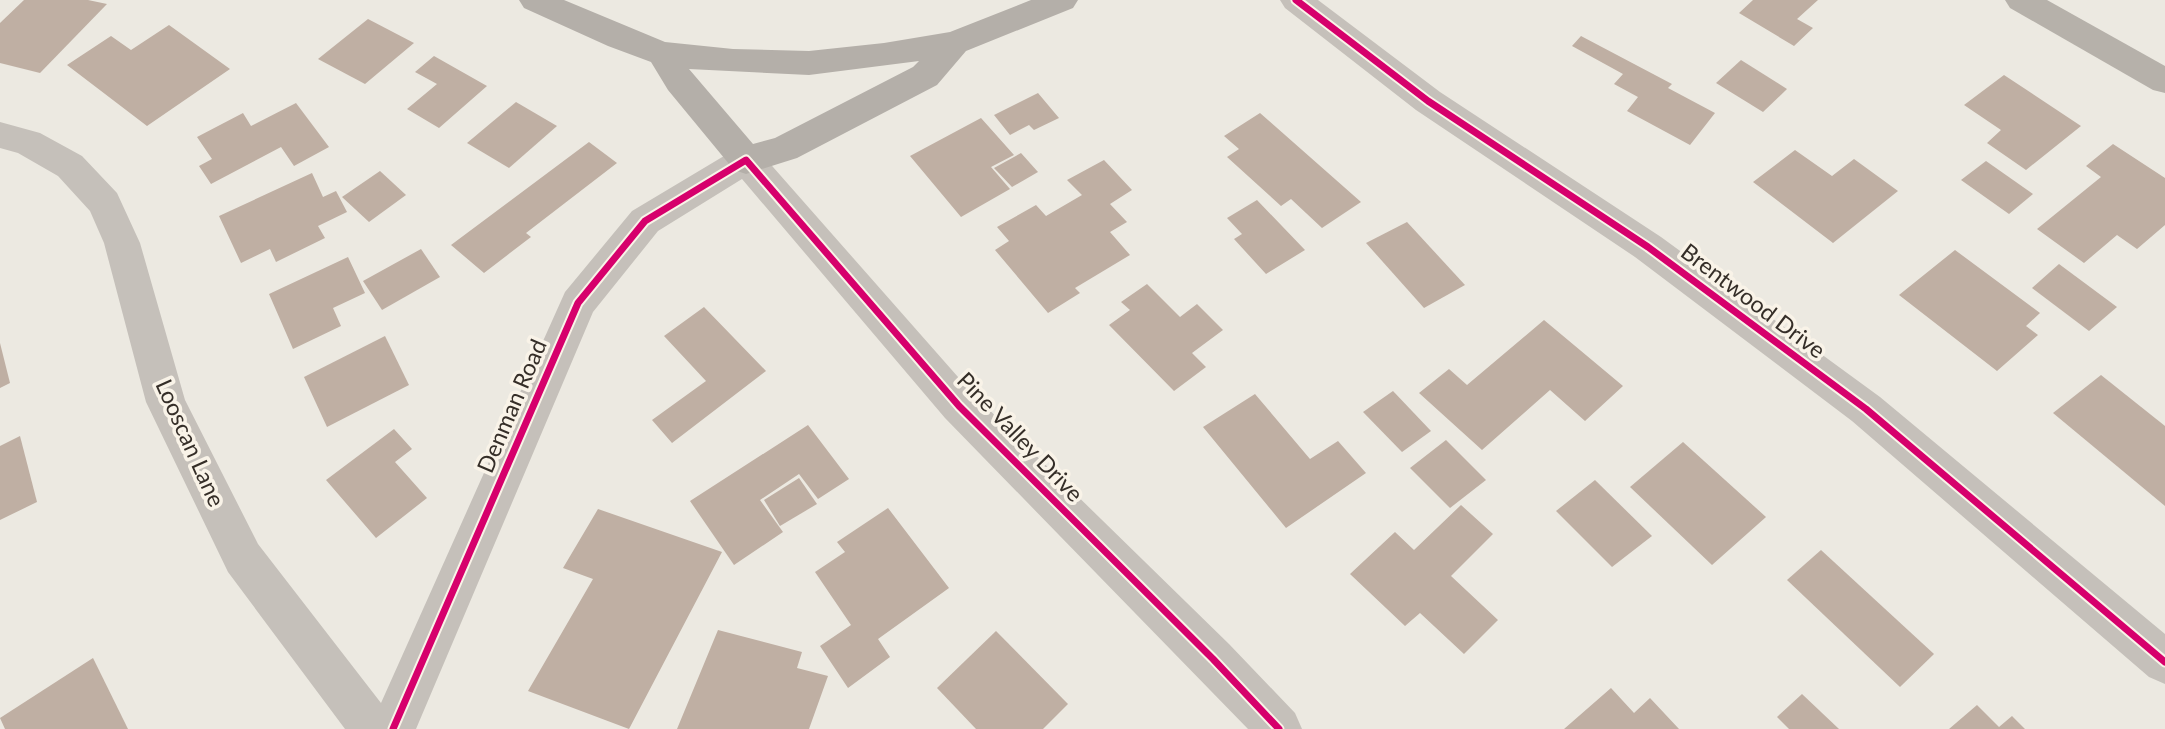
<svg xmlns="http://www.w3.org/2000/svg" width="2165" height="729" font-family="Lato,sans-serif">
<rect width="100%" height="100%" fill="#ece9e1"/>
<g fill="#bfafa3">
<path d="M 24,0 L 88,0 L 107,4 L 40,73 L 0,63 L 0,23 Z"/>
<path d="M 1753,0 L 1818,0 L 1797,19 L 1813,28 L 1794,46 L 1739,13 Z"/>
<path d="M 368,19 L 414,43 L 365,84 L 318,59 Z"/>
<path d="M 169,25 L 230,69 L 147,126 L 67,65 L 111,36 L 131,50 Z"/>
<path d="M 1581,36 L 1672,84 L 1668,88 L 1715,113 L 1690,145 L 1627,111 L 1638,97 L 1614,84 L 1623,74 L 1572,46 Z"/>
<path d="M 434,56 L 487,86 L 439,128 L 407,109 L 437,84 L 415,72 Z"/>
<path d="M 1741,60 L 1787,89 L 1763,112 L 1716,83 Z"/>
<path d="M 2004,75 L 2081,126 L 2026,170 L 1987,143 L 2001,130 L 1964,105 Z"/>
<path d="M 1038,93 L 1059,118 L 1034,130 L 1029,125 L 1010,135 L 994,115 Z"/>
<path d="M 516,102 L 557,126 L 509,168 L 467,143 Z"/>
<path d="M 296,103 L 329,147 L 294,166 L 281,147 L 211,184 L 199,166 L 212,159 L 197,137 L 243,113 L 251,126 Z"/>
<path d="M 1260,113 L 1361,202 L 1322,228 L 1291,199 L 1281,206 L 1227,157 L 1239,149 L 1224,136 Z"/>
<path d="M 981,118 L 1014,155 L 991,167 L 1010,189 L 961,217 L 910,156 Z"/>
<path d="M 589,142 L 617,163 L 526,233 L 531,237 L 484,273 L 451,245 Z"/>
<path d="M 2113,144 L 2165,178 L 2165,225 L 2137,249 L 2117,235 L 2084,263 L 2037,229 L 2101,177 L 2086,166 Z"/>
<path d="M 1795,150 L 1832,176 L 1854,159 L 1898,191 L 1833,243 L 1753,182 Z"/>
<path d="M 1021,153 L 1038,172 L 1012,187 L 994,168 Z"/>
<path d="M 1104,160 L 1132,190 L 1110,204 L 1127,222 L 1110,232 L 1130,255 L 1075,288 L 1080,293 L 1048,313 L 995,250 L 1009,241 L 997,227 L 1036,205 L 1046,216 L 1082,195 L 1067,180 Z"/>
<path d="M 1986,161 L 2033,194 L 2009,214 L 1961,180 Z"/>
<path d="M 380,171 L 406,195 L 369,222 L 342,197 Z"/>
<path d="M 312,173 L 323,197 L 336,191 L 347,212 L 318,226 L 325,238 L 276,262 L 270,249 L 241,263 L 219,216 Z"/>
<path d="M 1257,200 L 1305,250 L 1266,274 L 1234,239 L 1242,234 L 1227,218 Z"/>
<path d="M 1407,222 L 1465,285 L 1424,308 L 1366,243 Z"/>
<path d="M 421,249 L 440,277 L 382,310 L 363,281 Z"/>
<path d="M 1955,250 L 2040,313 L 2026,326 L 2038,335 L 1997,371 L 1899,295 Z"/>
<path d="M 348,257 L 365,293 L 333,308 L 341,326 L 293,349 L 269,294 Z"/>
<path d="M 2059,264 L 2117,307 L 2089,331 L 2032,288 Z"/>
<path d="M 1147,284 L 1180,317 L 1197,304 L 1223,330 L 1192,353 L 1206,367 L 1174,391 L 1109,325 L 1130,310 L 1121,302 Z"/>
<path d="M 704,307 L 766,371 L 672,443 L 652,420 L 706,381 L 664,336 Z"/>
<path d="M 1544,320 L 1623,386 L 1585,421 L 1550,390 L 1482,450 L 1419,393 L 1449,369 L 1467,385 Z"/>
<path d="M 385,336 L 409,385 L 327,427 L 304,377 Z"/>
<path d="M 0,343 L 10,383 L 0,388 Z"/>
<path d="M 2101,375 L 2165,426 L 2165,506 L 2053,413 Z"/>
<path d="M 1393,391 L 1431,431 L 1402,452 L 1363,412 Z"/>
<path d="M 1255,394 L 1310,459 L 1338,441 L 1366,473 L 1286,528 L 1203,427 Z"/>
<path d="M 808,425 L 849,479 L 818,499 L 799,474 L 760,500 L 783,532 L 734,565 L 690,501 Z"/>
<path d="M 394,429 L 412,449 L 395,462 L 427,498 L 376,538 L 326,480 Z"/>
<path d="M 20,436 L 37,502 L 0,520 L 0,446 Z"/>
<path d="M 1446,440 L 1486,480 L 1450,508 L 1410,468 Z"/>
<path d="M 1683,442 L 1766,517 L 1712,565 L 1630,487 Z"/>
<path d="M 799,478 L 817,504 L 780,526 L 764,500 Z"/>
<path d="M 1595,480 L 1652,536 L 1612,567 L 1556,511 Z"/>
<path d="M 1461,505 L 1493,534 L 1451,576 L 1498,620 L 1464,654 L 1420,613 L 1405,626 L 1350,574 L 1395,532 L 1414,550 Z"/>
<path d="M 888,508 L 949,588 L 878,639 L 890,657 L 848,688 L 820,646 L 851,625 L 815,572 L 845,552 L 837,542 Z"/>
<path d="M 598,509 L 722,552 L 629,729 L 528,691 L 593,579 L 563,568 Z"/>
<path d="M 1821,550 L 1934,654 L 1900,687 L 1787,580 Z"/>
<path d="M 718,630 L 802,652 L 797,668 L 828,676 L 809,729 L 677,729 Z"/>
<path d="M 996,631 L 1068,704 L 1043,729 L 976,729 L 937,688 Z"/>
<path d="M 93,658 L 128,729 L 5,729 L 0,718 Z"/>
<path d="M 1611,688 L 1634,713 L 1650,698 L 1679,729 L 1564,729 Z"/>
<path d="M 1802,694 L 1839,729 L 1789,729 L 1777,717 Z"/>
<path d="M 1977,705 L 1999,727 L 2012,716 L 2025,729 L 1949,729 Z"/>
</g>
<g fill="none" stroke-linecap="round" stroke-linejoin="round">
<g fill="#c5c0ba" fill-rule="evenodd">
<path d="M 1280,0 L 1318,0 L 1440,92 L 1661,237 L 1880,397 L 2165,634 L 2165,684 L 2149,677 L 1852,421 L 1635,257 L 1416,110 L 1285,8 Z"/>
<path d="M 0,122 L 40,133 L 82,156 L 117,193 L 140,243 L 185,400 L 258,544 L 381,703 L 565,292 L 632,211 L 734,150 L 746,146 L 758,150 L 973,394 L 1229,644 L 1295,713 L 1302,729 L 1248,729 L 945,418 L 742,179 L 658,231 L 593,312 L 416,729 L 345,729 L 228,572 L 146,402 L 104,243 L 90,211 L 58,176 L 18,153 L 0,148 Z"/>
</g>
<path fill="#b6b1aa" fill-rule="evenodd" d="M 2005,0 L 2047,0 L 2165,66 L 2165,93 L 2153,90 L 2010,8 Z"/>
<path fill="#b4afa9" fill-rule="evenodd" d="M 519,0 L 564,0 L 665,42 L 733,49 L 809,51 L 884,43 L 950,32 L 1031,0 L 1078,0 L 1073,8 L 966,51 L 937,85 L 797,158 L 746,174 L 734,170 L 668,90 L 651,62 L 608,46 L 524,8 ZM 919,61 L 913,67 L 775,138 L 753,144 L 689,69 L 809,75 Z"/>
<defs>
<g id="cycleway">
<path d="M 1296,0 L 1428,101 L 1648,247 L 1866,409 L 2165,662"/>
<path d="M 393,729 L 578,303 L 645,221 L 746,160 L 959,406 L 1213,659 L 1279,729"/>
</g>
</defs>
<use href="#cycleway" stroke="#f9f3e8" stroke-width="11"/>
<use href="#cycleway" stroke="#d6006c" stroke-width="7"/>
</g>
<g text-anchor="middle" stroke-width="7" stroke-linejoin="round" paint-order="stroke">
<g font-size="23" fill="#352e28" stroke="#f9f3e8">
<text transform="translate(1753 301) rotate(37)" y="8">Brentwood Drive</text>
<text transform="translate(512 406) rotate(-67)" y="8">Denman Road</text>
<text transform="translate(1020 437) rotate(46)" y="8">Pine Valley Drive</text>
<text transform="translate(190 443) rotate(66)" y="8">Looscan Lane</text>
</g>
</g>
</svg>
